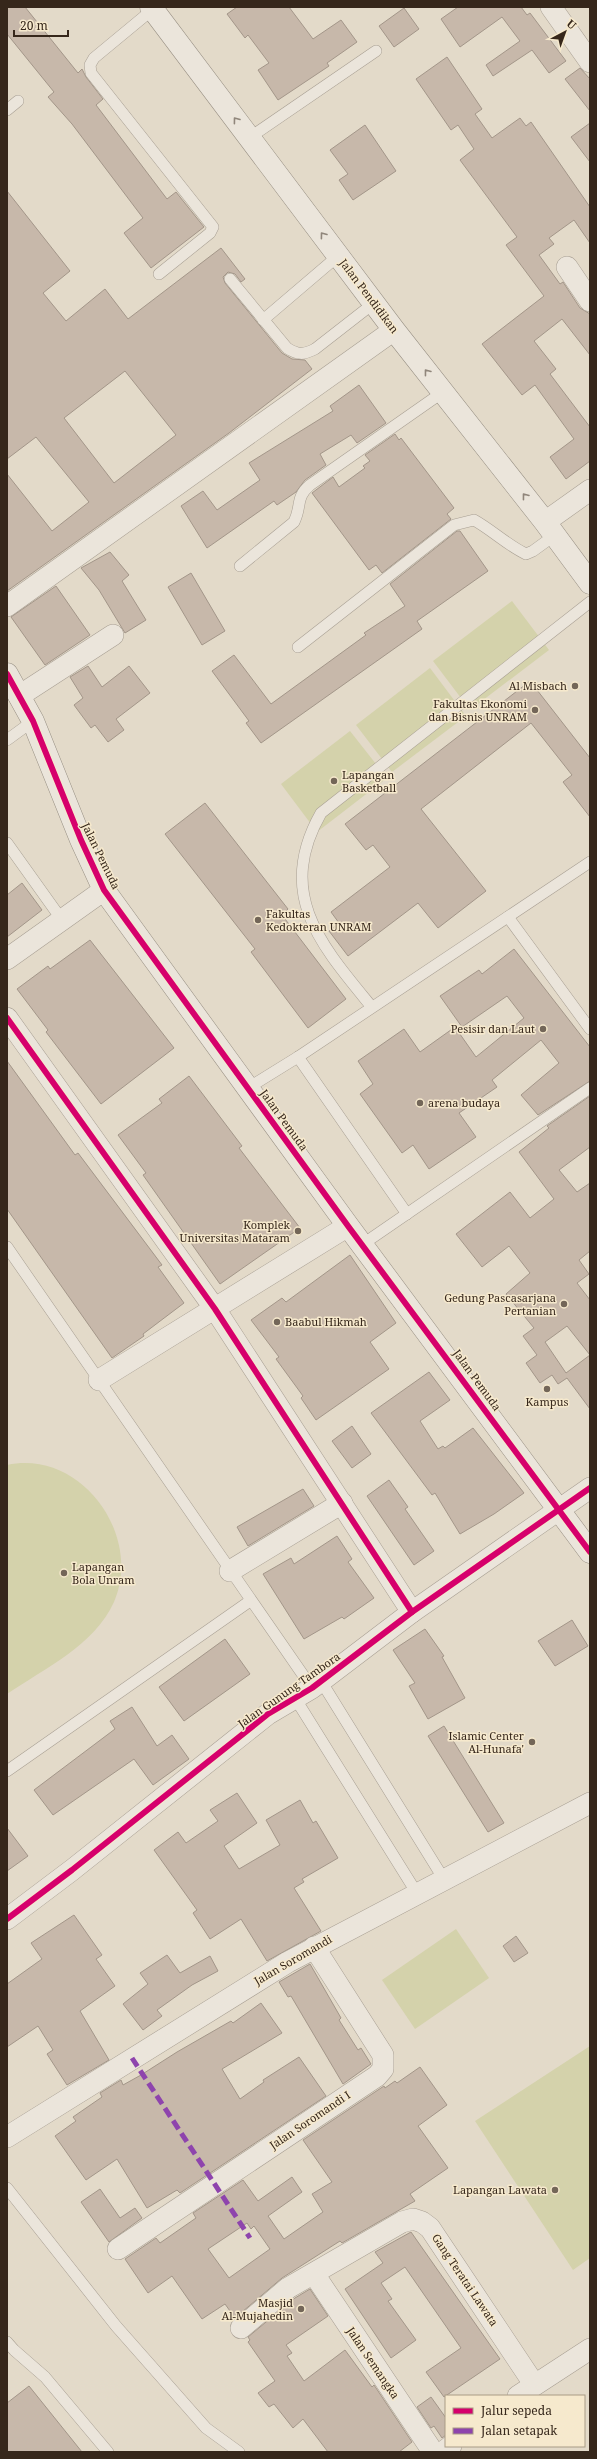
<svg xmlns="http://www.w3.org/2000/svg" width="597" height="2459" font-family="'Noto Serif',serif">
<rect width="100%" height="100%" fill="#e3dac9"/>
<g fill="#d4d2ab">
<path d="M 512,601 L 549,650 L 470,710 L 433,661 Z"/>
<path d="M 430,668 L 466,716 L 392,772 L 356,725 Z"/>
<path d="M 350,731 L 387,778 L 317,832 L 281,784 Z"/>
<path d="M 7,1465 C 81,1449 143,1535 114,1602 C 94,1646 45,1668 7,1694 Z"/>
<path d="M 456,1929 L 489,1978 L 415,2029 L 382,1980 Z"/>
<path d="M 590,2046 L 590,2258 L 573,2270 L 475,2121 Z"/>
</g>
<g fill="#c7b8aa" stroke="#a39689" fill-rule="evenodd">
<path d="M 7,7 L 25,7 L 78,73 L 82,69 L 86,77 L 103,99 L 96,105 L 167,199 L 176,192 L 204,227 L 151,268 L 124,233 L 143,218 L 72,124 L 48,97 L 54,92 L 7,34 Z"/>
<path d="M 237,7 L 289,7 L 313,39 L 341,20 L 357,42 L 327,63 L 329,66 L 278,100 L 258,70 L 269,63 L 248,35 L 245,38 L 227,14 Z"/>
<path d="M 458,7 L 521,7 L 527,15 L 530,13 L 566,61 L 549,73 L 532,50 L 493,76 L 486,65 L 520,41 L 502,17 L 460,47 L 441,19 Z"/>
<path d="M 404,8 L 419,29 L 394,47 L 379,26 Z"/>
<path d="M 447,57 L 482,109 L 475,114 L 492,138 L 520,118 L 526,126 L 531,122 L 590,207 L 590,243 L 574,220 L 549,238 L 554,244 L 539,255 L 560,284 L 563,282 L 580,308 L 590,314 L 590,355 L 562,319 L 534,341 L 556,369 L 550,374 L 590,427 L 590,461 L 566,479 L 550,457 L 574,439 L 535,385 L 522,395 L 482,344 L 544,296 L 506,245 L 517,237 L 460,160 L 474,149 L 458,125 L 451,130 L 416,79 Z"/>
<path d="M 580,68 L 590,79 L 590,111 L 565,79 Z"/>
<path d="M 590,123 L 590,162 L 571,137 Z"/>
<path d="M 365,125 L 396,171 L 353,200 L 339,180 L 348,174 L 330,150 Z"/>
<path d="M 7,191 L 70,271 L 43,293 L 66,321 L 105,289 L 128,319 L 221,248 L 245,279 L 241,282 L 235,274 L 228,272 L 223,277 L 225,283 L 282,353 L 292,359 L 305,360 L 312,369 L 229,433 L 7,591 L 7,474 L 52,531 L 89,502 L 36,437 L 7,459 ZM 125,371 L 176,435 L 114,483 L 64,418 Z"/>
<path d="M 359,385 L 386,423 L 357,443 L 351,435 L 320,454 L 326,465 L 305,480 L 296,492 L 277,505 L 274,501 L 207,548 L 181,506 L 203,491 L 217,510 L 260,480 L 249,463 L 333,411 L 330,406 Z"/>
<path d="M 395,434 L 399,440 L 401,438 L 454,508 L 447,514 L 451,519 L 382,573 L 376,565 L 369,570 L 312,493 L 333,477 L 339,487 L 365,468 L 363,466 L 370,461 L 365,455 Z"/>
<path d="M 457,531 L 460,531 L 488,571 L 417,621 L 422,629 L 261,743 L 246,723 L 249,721 L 212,671 L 234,655 L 271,704 L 366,635 L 364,633 L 405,606 L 390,584 Z"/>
<path d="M 110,552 L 129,575 L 122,581 L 146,620 L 125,633 L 99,590 L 81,568 Z"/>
<path d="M 191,573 L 225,631 L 202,645 L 168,587 Z"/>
<path d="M 56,586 L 90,635 L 45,665 L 11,617 Z"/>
<path d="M 88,666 L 102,687 L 129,666 L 150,693 L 116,719 L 124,730 L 108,742 L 95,725 L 91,728 L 74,705 L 83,698 L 70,677 Z"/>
<path d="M 530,681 L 590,758 L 590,817 L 563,782 L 572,775 L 531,723 L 421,809 L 486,891 L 438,928 L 418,903 L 348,956 L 329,931 L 339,923 L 331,912 L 390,867 L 373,845 L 366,850 L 345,824 Z"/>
<path d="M 205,803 L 288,909 L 282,915 L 346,999 L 308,1028 L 251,952 L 255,949 L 165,834 Z"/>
<path d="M 22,883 L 42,910 L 7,937 L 7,895 Z"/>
<path d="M 90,940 L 174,1048 L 101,1104 L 46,1032 L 48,1030 L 17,989 L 48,966 L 50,969 Z"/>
<path d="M 514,949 L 590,1047 L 590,1081 L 538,1115 L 521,1095 L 559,1063 L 541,1040 L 492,1080 L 497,1087 L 459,1113 L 476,1137 L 429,1169 L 413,1145 L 402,1153 L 360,1094 L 373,1084 L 358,1061 L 404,1029 L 420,1052 L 455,1027 L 476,1057 L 524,1018 L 507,996 L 462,1027 L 440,996 L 479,970 L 482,974 Z"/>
<path d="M 7,1061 L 75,1155 L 78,1153 L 162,1265 L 158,1267 L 184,1303 L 143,1334 L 144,1336 L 112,1358 L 7,1209 Z"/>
<path d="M 189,1076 L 242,1146 L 239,1148 L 300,1228 L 220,1284 L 143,1175 L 146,1173 L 118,1135 L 162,1103 L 159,1099 Z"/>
<path d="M 590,1096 L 590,1147 L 559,1170 L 577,1192 L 590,1183 L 590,1251 L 579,1260 L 589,1274 L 577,1283 L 590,1300 L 590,1409 L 567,1378 L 558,1384 L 552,1375 L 540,1383 L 526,1363 L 537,1355 L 523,1336 L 534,1328 L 506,1294 L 530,1273 L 509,1246 L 482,1267 L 456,1234 L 510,1192 L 530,1218 L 554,1199 L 519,1152 L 549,1128 L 547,1126 ZM 567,1326 L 590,1355 L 566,1373 L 545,1342 Z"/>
<path d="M 350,1255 L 396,1323 L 370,1342 L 389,1369 L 316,1420 L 301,1398 L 303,1396 L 276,1359 L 279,1357 L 251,1320 L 282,1298 L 286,1302 Z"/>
<path d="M 429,1372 L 450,1400 L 420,1421 L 438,1449 L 443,1446 L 445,1448 L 473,1428 L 524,1493 L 494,1514 L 460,1534 L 435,1493 L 432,1495 L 371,1413 Z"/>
<path d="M 352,1426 L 371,1454 L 352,1468 L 332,1441 Z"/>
<path d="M 389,1480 L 408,1507 L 405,1509 L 434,1551 L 414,1565 L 367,1496 Z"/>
<path d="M 303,1489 L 314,1506 L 248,1546 L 237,1527 Z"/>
<path d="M 337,1536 L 352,1559 L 348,1562 L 374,1598 L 344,1619 L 342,1617 L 304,1639 L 263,1574 L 291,1558 L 294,1564 Z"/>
<path d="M 572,1620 L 588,1646 L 555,1666 L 538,1641 Z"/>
<path d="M 425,1629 L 444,1656 L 442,1657 L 465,1698 L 428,1719 L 409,1686 L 415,1683 L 393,1650 Z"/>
<path d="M 225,1639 L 250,1674 L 184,1721 L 159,1687 Z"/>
<path d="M 132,1707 L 157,1746 L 172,1735 L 189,1759 L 153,1785 L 134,1759 L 53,1815 L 34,1790 L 115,1729 L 110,1721 Z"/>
<path d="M 444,1726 L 504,1823 L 488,1832 L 428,1736 Z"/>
<path d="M 237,1793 L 257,1823 L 224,1846 L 239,1869 L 280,1845 L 266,1820 L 300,1800 L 313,1823 L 316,1821 L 338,1858 L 302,1879 L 304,1882 L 294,1888 L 321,1931 L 267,1961 L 241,1919 L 210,1939 L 193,1913 L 197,1910 L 154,1850 L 178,1832 L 186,1843 L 218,1821 L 210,1810 Z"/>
<path d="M 7,1828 L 28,1856 L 7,1871 Z"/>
<path d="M 74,1915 L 102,1955 L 96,1959 L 115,1986 L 80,2011 L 109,2060 L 67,2085 L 47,2054 L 53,2050 L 38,2026 L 7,2047 L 7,1984 L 42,1959 L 31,1943 Z"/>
<path d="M 516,1936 L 528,1953 L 514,1962 L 503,1946 Z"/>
<path d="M 167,1955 L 180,1973 L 210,1956 L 218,1971 L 192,1985 L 157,2010 L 162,2016 L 143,2030 L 123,2004 L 148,1984 L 140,1973 Z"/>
<path d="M 310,1964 L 341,2018 L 339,2020 L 358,2050 L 361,2048 L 371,2064 L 343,2084 L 291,1996 L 288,1997 L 279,1982 Z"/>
<path d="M 261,2003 L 282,2033 L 222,2069 L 240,2099 L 264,2082 L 263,2080 L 299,2057 L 326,2096 L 180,2193 L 177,2190 L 147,2208 L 117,2159 L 86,2180 L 55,2136 L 76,2121 L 73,2117 L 102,2097 L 100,2093 L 121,2080 L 123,2085 L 141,2075 L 177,2052 L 231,2021 L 233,2023 Z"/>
<path d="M 420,2067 L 447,2105 L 418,2126 L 448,2168 L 410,2194 L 415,2201 L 342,2243 L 340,2241 L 282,2278 L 235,2318 L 225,2304 L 202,2319 L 172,2276 L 148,2293 L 125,2259 L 156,2238 L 160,2243 L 196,2218 L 193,2213 L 243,2180 L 258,2201 L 292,2177 L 302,2192 L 268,2216 L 284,2239 L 323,2212 L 312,2194 L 332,2182 L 303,2140 L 384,2086 L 385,2088 L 395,2081 L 397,2083 ZM 247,2223 L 251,2229 L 254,2226 L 270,2249 L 229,2278 L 208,2249 Z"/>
<path d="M 100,2189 L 120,2218 L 135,2208 L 142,2218 L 109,2242 L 81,2202 Z"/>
<path d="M 411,2232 L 500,2359 L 444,2397 L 426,2372 L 461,2348 L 405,2267 L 381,2283 L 392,2299 L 388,2301 L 416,2340 L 391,2358 L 345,2289 L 383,2263 L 375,2252 Z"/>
<path d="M 310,2289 L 328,2316 L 286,2345 L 292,2353 L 287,2356 L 304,2381 L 345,2350 L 372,2387 L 374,2385 L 412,2442 L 399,2452 L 328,2452 L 303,2419 L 293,2428 L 274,2404 L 269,2407 L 258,2393 L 275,2381 L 248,2342 L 250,2340 L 248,2337 L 295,2298 Z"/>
<path d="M 29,2386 L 82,2452 L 7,2452 L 7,2403 Z"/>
<path d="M 431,2397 L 446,2418 L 446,2435 L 442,2438 L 434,2426 L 431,2428 L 417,2407 Z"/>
</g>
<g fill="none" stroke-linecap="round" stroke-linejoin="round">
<defs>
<g id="lane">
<path d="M 152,10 L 94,58 L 90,65 L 91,73 L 213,227 L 210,233 L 159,274"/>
<path d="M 7,110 L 18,101"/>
<path d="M 249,138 L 376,51"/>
<path d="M 230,279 L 287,348 C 298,355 303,355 315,349 L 374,303"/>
<path d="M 263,320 L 338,256"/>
<path d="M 240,566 L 294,522 C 302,506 295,498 310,485 L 443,392"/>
<path d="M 298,647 L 454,525 L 474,520 C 492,530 507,545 526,554 L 533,551 L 555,535"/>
<path d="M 7,740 L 33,721"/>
<path d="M 7,843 L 62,920"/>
<path d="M 508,917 L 590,1029"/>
<path d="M 371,1006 C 321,945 275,894 321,813 L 590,602"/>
<path d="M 298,1057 L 407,1214"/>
<path d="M 248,1088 L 298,1057 L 590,862"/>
<path d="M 363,1244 L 590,1088"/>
<path d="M 7,1247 L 312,1688"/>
<path d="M 321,1681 L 445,1881"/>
<path d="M 295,1698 L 418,1895"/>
<path d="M 7,1771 L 250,1601"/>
<path d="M 7,2188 L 116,2326 L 206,2428 L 239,2452"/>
<path d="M 7,2342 L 14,2350 L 45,2377 L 108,2452"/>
</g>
<g id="street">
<path d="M 551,7 L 590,62"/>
<path d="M 567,267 L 590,301"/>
<path d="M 545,522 L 590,490"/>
<path d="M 7,606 L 394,330"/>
<path d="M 19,696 L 113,635"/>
<path d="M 7,959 L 104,890"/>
<path d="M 7,1018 L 215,1309 L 412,1612"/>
<path d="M 99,1380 L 348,1226"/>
<path d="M 230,1571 L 342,1503"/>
<path d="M 7,1919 L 72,1870 L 268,1714 L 312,1688 L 412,1612 L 590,1488"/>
<path d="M 7,2137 L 288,1962 L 590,1803"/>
<path d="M 118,2249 L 377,2076 L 383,2069 L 383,2055 L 314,1947"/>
<path d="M 314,2274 L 433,2452"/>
<path d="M 241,2328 L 288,2288 L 402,2222 L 413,2219 L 422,2222 L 430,2228 L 534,2384"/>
<path d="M 518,2396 L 590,2349"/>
<path d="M 443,2452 L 451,2446"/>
</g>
<g id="secondary">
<path d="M 151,7 L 394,330 L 545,522 L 590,583"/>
<path d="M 7,674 L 33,721 L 81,840 L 104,890 L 348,1226 L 590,1552"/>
</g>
</defs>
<use href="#lane" stroke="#a89f93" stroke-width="12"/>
<use href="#street" stroke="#a89f93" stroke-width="22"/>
<use href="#secondary" stroke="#978f83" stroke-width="23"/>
<use href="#lane" stroke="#ebe5db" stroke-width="11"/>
<use href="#street" stroke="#ebe5db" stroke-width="21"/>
<use href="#secondary" stroke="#ebe5db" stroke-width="22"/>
<path stroke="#8e44ad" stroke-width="5" stroke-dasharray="10 5" stroke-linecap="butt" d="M 132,2058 L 250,2238"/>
<defs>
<g id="cycleway">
<path d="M 7,674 L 33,721 L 81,840 L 104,890 L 348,1226 L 590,1552"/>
<path d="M 7,1018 L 215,1309 L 412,1612"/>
<path d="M 7,1919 L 72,1870 L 268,1714 L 312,1688 L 412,1612 L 590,1488"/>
</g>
</defs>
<use href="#cycleway" stroke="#f6e9cd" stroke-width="8"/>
<use href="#cycleway" stroke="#d6006c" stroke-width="6"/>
</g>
<defs><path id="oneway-chevron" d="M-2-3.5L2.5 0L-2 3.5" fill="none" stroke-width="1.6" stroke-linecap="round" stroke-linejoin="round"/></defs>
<g stroke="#90867b">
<use href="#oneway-chevron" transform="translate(236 120) rotate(-127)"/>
<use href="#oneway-chevron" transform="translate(323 235) rotate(-127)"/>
<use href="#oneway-chevron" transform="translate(427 372) rotate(-128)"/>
<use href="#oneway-chevron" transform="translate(525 496) rotate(-128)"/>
</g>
<g fill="#736658" stroke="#f6e9cd" stroke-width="1.5">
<circle cx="575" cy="686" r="4"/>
<circle cx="535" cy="710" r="4"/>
<circle cx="334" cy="781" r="4"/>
<circle cx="258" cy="920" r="4"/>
<circle cx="543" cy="1029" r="4"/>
<circle cx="420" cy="1103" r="4"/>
<circle cx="298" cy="1231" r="4"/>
<circle cx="564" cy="1304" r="4"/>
<circle cx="277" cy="1322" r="4"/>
<circle cx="547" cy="1389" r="4"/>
<circle cx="64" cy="1573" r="4"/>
<circle cx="532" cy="1742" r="4"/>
<circle cx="555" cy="2190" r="4"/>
<circle cx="301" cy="2309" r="4"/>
</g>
<g text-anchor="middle" stroke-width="3" stroke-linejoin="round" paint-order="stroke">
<g font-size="11" fill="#36271b" stroke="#f6e9cd">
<text transform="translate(369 296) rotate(53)" y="4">Jalan Pendidikan</text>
<text transform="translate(101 856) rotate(64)" y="4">Jalan Pemuda</text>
<text transform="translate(284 1120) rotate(54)" y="4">Jalan Pemuda</text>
<text transform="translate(477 1380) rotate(54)" y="4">Jalan Pemuda</text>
<text transform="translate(289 1690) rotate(-35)" y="4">Jalan Gunung Tambora</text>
<text transform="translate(293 1960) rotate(-30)" y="4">Jalan Soromandi</text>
<text transform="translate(310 2120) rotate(-34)" y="4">Jalan Soromandi I</text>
<text transform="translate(465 2280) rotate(56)" y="4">Gang Teratai Lawata</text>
<text transform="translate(373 2363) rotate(56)" y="4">Jalan Semangka</text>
</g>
<g font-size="11" fill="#36271b" stroke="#f6e9cd" text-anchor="end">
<text x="567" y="690">Al Misbach</text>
<text x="527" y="708">Fakultas Ekonomi<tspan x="527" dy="13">dan Bisnis UNRAM</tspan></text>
<text x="342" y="779" text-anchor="start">Lapangan<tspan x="342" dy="13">Basketball</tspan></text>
<text x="266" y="918" text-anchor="start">Fakultas<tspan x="266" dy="13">Kedokteran UNRAM</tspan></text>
<text x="535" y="1033">Pesisir dan Laut</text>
<text x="428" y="1107" text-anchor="start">arena budaya</text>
<text x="290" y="1229">Komplek<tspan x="290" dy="13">Universitas Mataram</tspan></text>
<text x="556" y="1302">Gedung Pascasarjana<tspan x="556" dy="13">Pertanian</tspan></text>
<text x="285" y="1326" text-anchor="start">Baabul Hikmah</text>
<text x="547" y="1406" text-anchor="middle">Kampus</text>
<text x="72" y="1571" text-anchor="start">Lapangan<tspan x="72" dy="13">Bola Unram</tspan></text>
<text x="524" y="1740">Islamic Center<tspan x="524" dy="13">Al-Hunafa'</tspan></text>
<text x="547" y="2194">Lapangan Lawata</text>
<text x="293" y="2307">Masjid<tspan x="293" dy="13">Al-Mujahedin</tspan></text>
</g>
</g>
<rect width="597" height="2459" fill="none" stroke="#36271b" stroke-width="16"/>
<rect x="445" y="2395" width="140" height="52" fill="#f6e9cd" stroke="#a99b86"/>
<rect x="453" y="2408" width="20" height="6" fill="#d6006c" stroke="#a99b86"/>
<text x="481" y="2415" font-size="12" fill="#36271b">Jalur sepeda</text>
<rect x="453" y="2428" width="20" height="6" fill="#8e44ad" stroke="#a99b86"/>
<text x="481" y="2435" font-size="12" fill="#36271b">Jalan setapak</text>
<g transform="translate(565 32) rotate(41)" stroke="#f6e9cd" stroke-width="3" paint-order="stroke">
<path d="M0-3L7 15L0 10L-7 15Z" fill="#36271b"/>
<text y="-6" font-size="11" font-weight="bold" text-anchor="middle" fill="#36271b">U</text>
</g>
<path d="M14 30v6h54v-6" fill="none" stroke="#36271b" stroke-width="2"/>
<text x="20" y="30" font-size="12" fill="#36271b" stroke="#f6e9cd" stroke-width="3" paint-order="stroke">20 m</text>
</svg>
